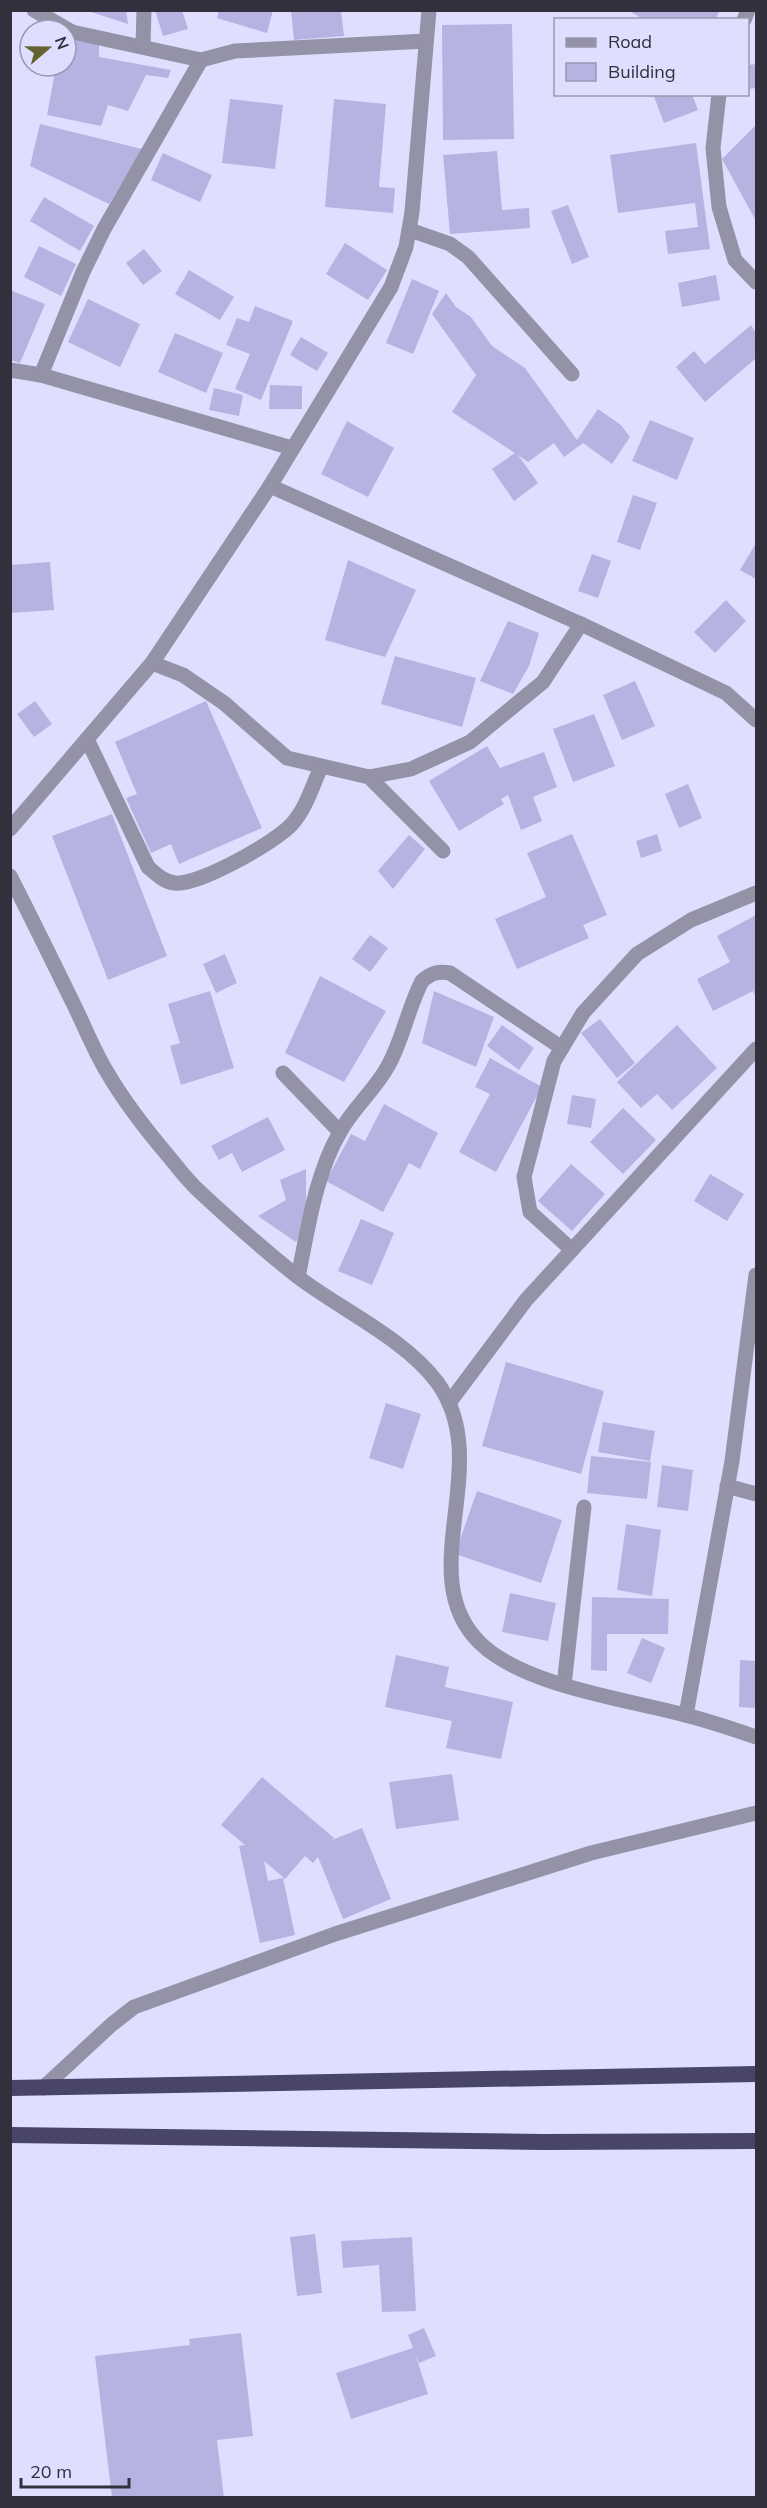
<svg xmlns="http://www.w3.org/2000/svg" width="767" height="2508" font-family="Mulish,sans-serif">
<rect width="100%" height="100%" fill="#e0defe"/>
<g fill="#b6b2e2" fill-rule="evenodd">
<path d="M 89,10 L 126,10 L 128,24 L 88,11 Z"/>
<path d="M 155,10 L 182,10 L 188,29 L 163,36 Z"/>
<path d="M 219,10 L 273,10 L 267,33 L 217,18 Z"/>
<path d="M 291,10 L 341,10 L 344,36 L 294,40 Z"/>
<path d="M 628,10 L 720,10 L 715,20 L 644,20 Z"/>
<path d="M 512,24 L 514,139 L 443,140 L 442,25 Z"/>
<path d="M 66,40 L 99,43 L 99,57 L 171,70 L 168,78 L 146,75 L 128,111 L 108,105 L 101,126 L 47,115 L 56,66 L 66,66 Z"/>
<path d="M 756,64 L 756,88 L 748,89 L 748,65 Z"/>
<path d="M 653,94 L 692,94 L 698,110 L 664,123 Z"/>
<path d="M 230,99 L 283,105 L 275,169 L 222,163 Z"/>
<path d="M 334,99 L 386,104 L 379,187 L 395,188 L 393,213 L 325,207 Z"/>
<path d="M 40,124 L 142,149 L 109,204 L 30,166 Z"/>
<path d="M 756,125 L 756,221 L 722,159 Z"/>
<path d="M 696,143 L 710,249 L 668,254 L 665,231 L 698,227 L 695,203 L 618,213 L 610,155 Z"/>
<path d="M 497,151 L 502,210 L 529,208 L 530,228 L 450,234 L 443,155 Z"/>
<path d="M 163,153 L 212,175 L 200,202 L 151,180 Z"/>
<path d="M 44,197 L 94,226 L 80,251 L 30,221 Z"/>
<path d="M 568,205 L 589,257 L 572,264 L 551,211 Z"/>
<path d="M 345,243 L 387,270 L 368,300 L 326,274 Z"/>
<path d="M 39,246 L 76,264 L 61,296 L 24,277 Z"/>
<path d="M 144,249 L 162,271 L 143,285 L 126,263 Z"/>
<path d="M 189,270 L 234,297 L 220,320 L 175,294 Z"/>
<path d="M 716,275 L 720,300 L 682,307 L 678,283 Z"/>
<path d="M 412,279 L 439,291 L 413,354 L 386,343 Z"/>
<path d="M 10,290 L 45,304 L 20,363 L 10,360 Z"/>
<path d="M 446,293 L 456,307 L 471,317 L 492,346 L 525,368 L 577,440 L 598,409 L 621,425 L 630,437 L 612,464 L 583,443 L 564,457 L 554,443 L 528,462 L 518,455 L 538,483 L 514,501 L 492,469 L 515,453 L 452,412 L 476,375 L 432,314 Z"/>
<path d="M 88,299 L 140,324 L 120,367 L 68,342 Z"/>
<path d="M 255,306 L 293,321 L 261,400 L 235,389 L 250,354 L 226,345 L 237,318 L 249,322 Z"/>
<path d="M 751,325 L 756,333 L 756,358 L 705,402 L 676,367 L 694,351 L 705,364 Z"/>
<path d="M 175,333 L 223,353 L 206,393 L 158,372 Z"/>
<path d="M 301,337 L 328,353 L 317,371 L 290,355 Z"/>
<path d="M 270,385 L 302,386 L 302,409 L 269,409 Z"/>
<path d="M 214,388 L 243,395 L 239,416 L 209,410 Z"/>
<path d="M 650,420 L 694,438 L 677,480 L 632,461 Z"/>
<path d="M 347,421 L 394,448 L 368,497 L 321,474 Z"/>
<path d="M 633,495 L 657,503 L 640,550 L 617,542 Z"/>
<path d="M 756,543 L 756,579 L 740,570 Z"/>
<path d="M 592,554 L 611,561 L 598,598 L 578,591 Z"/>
<path d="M 348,560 L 416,590 L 385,657 L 325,640 Z"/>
<path d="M 50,562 L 54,610 L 10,613 L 10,565 Z"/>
<path d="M 726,600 L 746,621 L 715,653 L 694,632 Z"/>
<path d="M 508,621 L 539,633 L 529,666 L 513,694 L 480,681 Z"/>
<path d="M 395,656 L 476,678 L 462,727 L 381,704 Z"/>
<path d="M 635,681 L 655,726 L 622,740 L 603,695 Z"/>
<path d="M 35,701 L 52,724 L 34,737 L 17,714 Z"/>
<path d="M 206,701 L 262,828 L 179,864 L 171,844 L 151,853 L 126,798 L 137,794 L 115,742 Z"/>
<path d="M 594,714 L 615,766 L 573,782 L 553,729 Z"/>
<path d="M 487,746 L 500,768 L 544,752 L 557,787 L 533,797 L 542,821 L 521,830 L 508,795 L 501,799 L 504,804 L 459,831 L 429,781 Z"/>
<path d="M 688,784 L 702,818 L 679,828 L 665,794 Z"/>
<path d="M 112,814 L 167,956 L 108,980 L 52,836 Z"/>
<path d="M 572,834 L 607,915 L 583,925 L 589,938 L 517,969 L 495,919 L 546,897 L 527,853 Z"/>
<path d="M 657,834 L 662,851 L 641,858 L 636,841 Z"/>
<path d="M 409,835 L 425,849 L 393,889 L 378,871 Z"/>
<path d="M 756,915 L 756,998 L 753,991 L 713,1011 L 697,979 L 730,962 L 717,936 Z"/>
<path d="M 370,935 L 388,948 L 370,972 L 352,959 Z"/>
<path d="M 225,954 L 237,983 L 216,993 L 203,964 Z"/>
<path d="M 320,976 L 386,1011 L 344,1082 L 285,1053 Z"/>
<path d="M 210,991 L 234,1068 L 181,1085 L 170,1046 L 180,1043 L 168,1004 Z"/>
<path d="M 434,991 L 494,1017 L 476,1067 L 422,1043 Z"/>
<path d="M 600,1019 L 635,1063 L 617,1078 L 581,1033 Z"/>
<path d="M 502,1025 L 534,1048 L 519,1070 L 487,1046 Z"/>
<path d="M 677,1025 L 717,1068 L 672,1110 L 657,1094 L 641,1108 L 617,1082 Z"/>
<path d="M 490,1058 L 542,1087 L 496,1172 L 459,1152 L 490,1094 L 475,1087 Z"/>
<path d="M 572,1095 L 596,1099 L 591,1128 L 567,1124 Z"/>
<path d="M 384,1104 L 438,1133 L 420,1169 L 409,1163 L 383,1212 L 326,1181 L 351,1134 L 365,1141 Z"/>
<path d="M 623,1108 L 656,1140 L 623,1174 L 590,1142 Z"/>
<path d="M 268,1117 L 285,1150 L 242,1172 L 232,1153 L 219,1160 L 211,1146 Z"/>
<path d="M 571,1164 L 605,1194 L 572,1231 L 538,1201 Z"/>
<path d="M 306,1169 L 306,1226 L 296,1242 L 258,1216 L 286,1200 L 280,1180 Z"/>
<path d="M 710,1174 L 744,1194 L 727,1221 L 694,1201 Z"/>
<path d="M 361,1219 L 394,1233 L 372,1285 L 338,1271 Z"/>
<path d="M 506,1362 L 604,1391 L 581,1474 L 482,1446 Z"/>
<path d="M 386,1403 L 421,1414 L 403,1469 L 369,1458 Z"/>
<path d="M 603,1422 L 655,1431 L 650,1461 L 598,1452 Z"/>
<path d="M 591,1456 L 651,1462 L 647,1499 L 587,1493 Z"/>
<path d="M 662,1465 L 693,1470 L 688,1511 L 657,1507 Z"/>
<path d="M 477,1491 L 562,1520 L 541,1583 L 455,1554 Z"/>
<path d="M 626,1524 L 661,1530 L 652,1596 L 617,1590 Z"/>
<path d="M 510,1593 L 556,1603 L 548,1641 L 502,1632 Z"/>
<path d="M 592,1597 L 669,1599 L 668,1634 L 607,1634 L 607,1671 L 591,1670 Z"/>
<path d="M 642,1638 L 665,1648 L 651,1683 L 627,1673 Z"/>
<path d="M 396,1655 L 449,1667 L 445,1687 L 513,1702 L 501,1759 L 446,1748 L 452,1721 L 385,1707 Z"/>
<path d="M 740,1660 L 756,1661 L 756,1708 L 739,1707 Z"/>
<path d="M 452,1774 L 459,1820 L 396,1829 L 389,1782 Z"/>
<path d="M 262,1777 L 334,1838 L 332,1840 L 362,1828 L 391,1899 L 343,1919 L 318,1857 L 313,1863 L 305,1856 L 285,1879 L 283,1878 L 295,1935 L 260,1943 L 239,1846 L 245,1845 L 221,1825 ZM 264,1861 L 283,1877 L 283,1878 L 268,1881 Z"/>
<path d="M 315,2234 L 322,2293 L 297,2296 L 290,2237 Z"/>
<path d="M 412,2237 L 416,2311 L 382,2312 L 379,2265 L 343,2268 L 341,2241 Z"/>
<path d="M 424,2328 L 436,2356 L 419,2363 L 415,2353 L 428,2394 L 351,2419 L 336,2373 L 413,2348 L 408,2335 Z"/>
<path d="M 241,2333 L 253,2436 L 217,2440 L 224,2498 L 112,2498 L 95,2356 L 190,2345 L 189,2339 Z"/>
</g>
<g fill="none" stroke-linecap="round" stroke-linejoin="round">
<g stroke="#9392a7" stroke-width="15">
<path d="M 410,230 L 450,244 L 468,257 L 572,374"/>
<path d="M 369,777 L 443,851"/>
<path d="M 283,1073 L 340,1132"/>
<path d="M 727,1486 L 756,1494"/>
<path d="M 564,1685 L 584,1507"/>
</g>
<g stroke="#9392a7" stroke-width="15">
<path d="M 34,10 L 72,32 L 201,60 L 235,51 L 426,41"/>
<path d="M 744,20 L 748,10"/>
<path d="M 143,45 L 144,10"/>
<path d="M 719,94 L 713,148 L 719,207 L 735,260 L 756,282"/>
<path d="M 10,370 L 41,375 L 292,448"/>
<path d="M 41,375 L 83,272 L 104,229 L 201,60"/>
<path d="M 270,486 L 581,624 L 726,693 L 756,720"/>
<path d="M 152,663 L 183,675 L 224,703 L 287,758 L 369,777 L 411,769 L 470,742 L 543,682 L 581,624"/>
<path d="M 87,739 L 148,867 C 156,874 164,882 175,883 C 198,886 276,842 292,824 C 306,808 312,787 321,767"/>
<path d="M 10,829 L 152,663 L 270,486 L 391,287 L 406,247 L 412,212 L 429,10"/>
<path d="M 10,876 C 32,919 53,962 74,1005 C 85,1027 94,1051 107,1072 C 125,1103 147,1131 170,1158 C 179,1169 188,1181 199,1191 C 230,1220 264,1250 298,1277 C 340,1309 405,1339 437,1382 C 497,1464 410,1574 480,1643 C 524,1686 626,1699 685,1715 C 709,1721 733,1729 756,1737"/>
<path d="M 572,1250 L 530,1212 L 524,1177 L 554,1061 L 583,1013 L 637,954 L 691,920 L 756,893"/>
<path d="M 298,1277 C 308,1229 315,1175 340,1132 C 353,1108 375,1090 388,1066 C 403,1039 408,1008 422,981 C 431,973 438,971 450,973 L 562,1048"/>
<path d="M 449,1403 L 526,1300 L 756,1049"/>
<path d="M 686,1715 L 732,1461 L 756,1275"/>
<path d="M 43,2088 L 111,2025 L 134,2007 L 335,1934 L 591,1853 L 756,1813"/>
</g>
<g stroke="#48446a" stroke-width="16">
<path d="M 10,2088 L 756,2074"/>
<path d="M 10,2135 L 543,2142 L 756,2141"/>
</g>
</g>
<rect width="767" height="2508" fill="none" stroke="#31303c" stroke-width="24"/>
<rect x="554" y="18" width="195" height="78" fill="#e0defe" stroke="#9a98b0" stroke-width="1.5"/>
<rect x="566" y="38" width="30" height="9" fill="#9392a7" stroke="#9a98b0" stroke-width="1.5"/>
<text x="608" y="48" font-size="18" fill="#31303c">Road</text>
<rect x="566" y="63" width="30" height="18" fill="#b6b2e2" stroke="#9a98b0" stroke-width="1.5"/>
<text x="608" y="78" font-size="18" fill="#31303c">Building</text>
<g transform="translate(48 48) rotate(70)"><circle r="28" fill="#e0defe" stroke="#9a98b0" stroke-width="1.5"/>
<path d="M0-4.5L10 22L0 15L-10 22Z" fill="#646330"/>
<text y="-9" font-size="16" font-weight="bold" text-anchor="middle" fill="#31303c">N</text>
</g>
<path d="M21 2478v9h108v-9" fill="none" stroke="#31303c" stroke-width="3"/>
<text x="30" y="2478" font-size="18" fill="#31303c" stroke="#e0defe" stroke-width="4.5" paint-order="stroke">20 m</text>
</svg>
